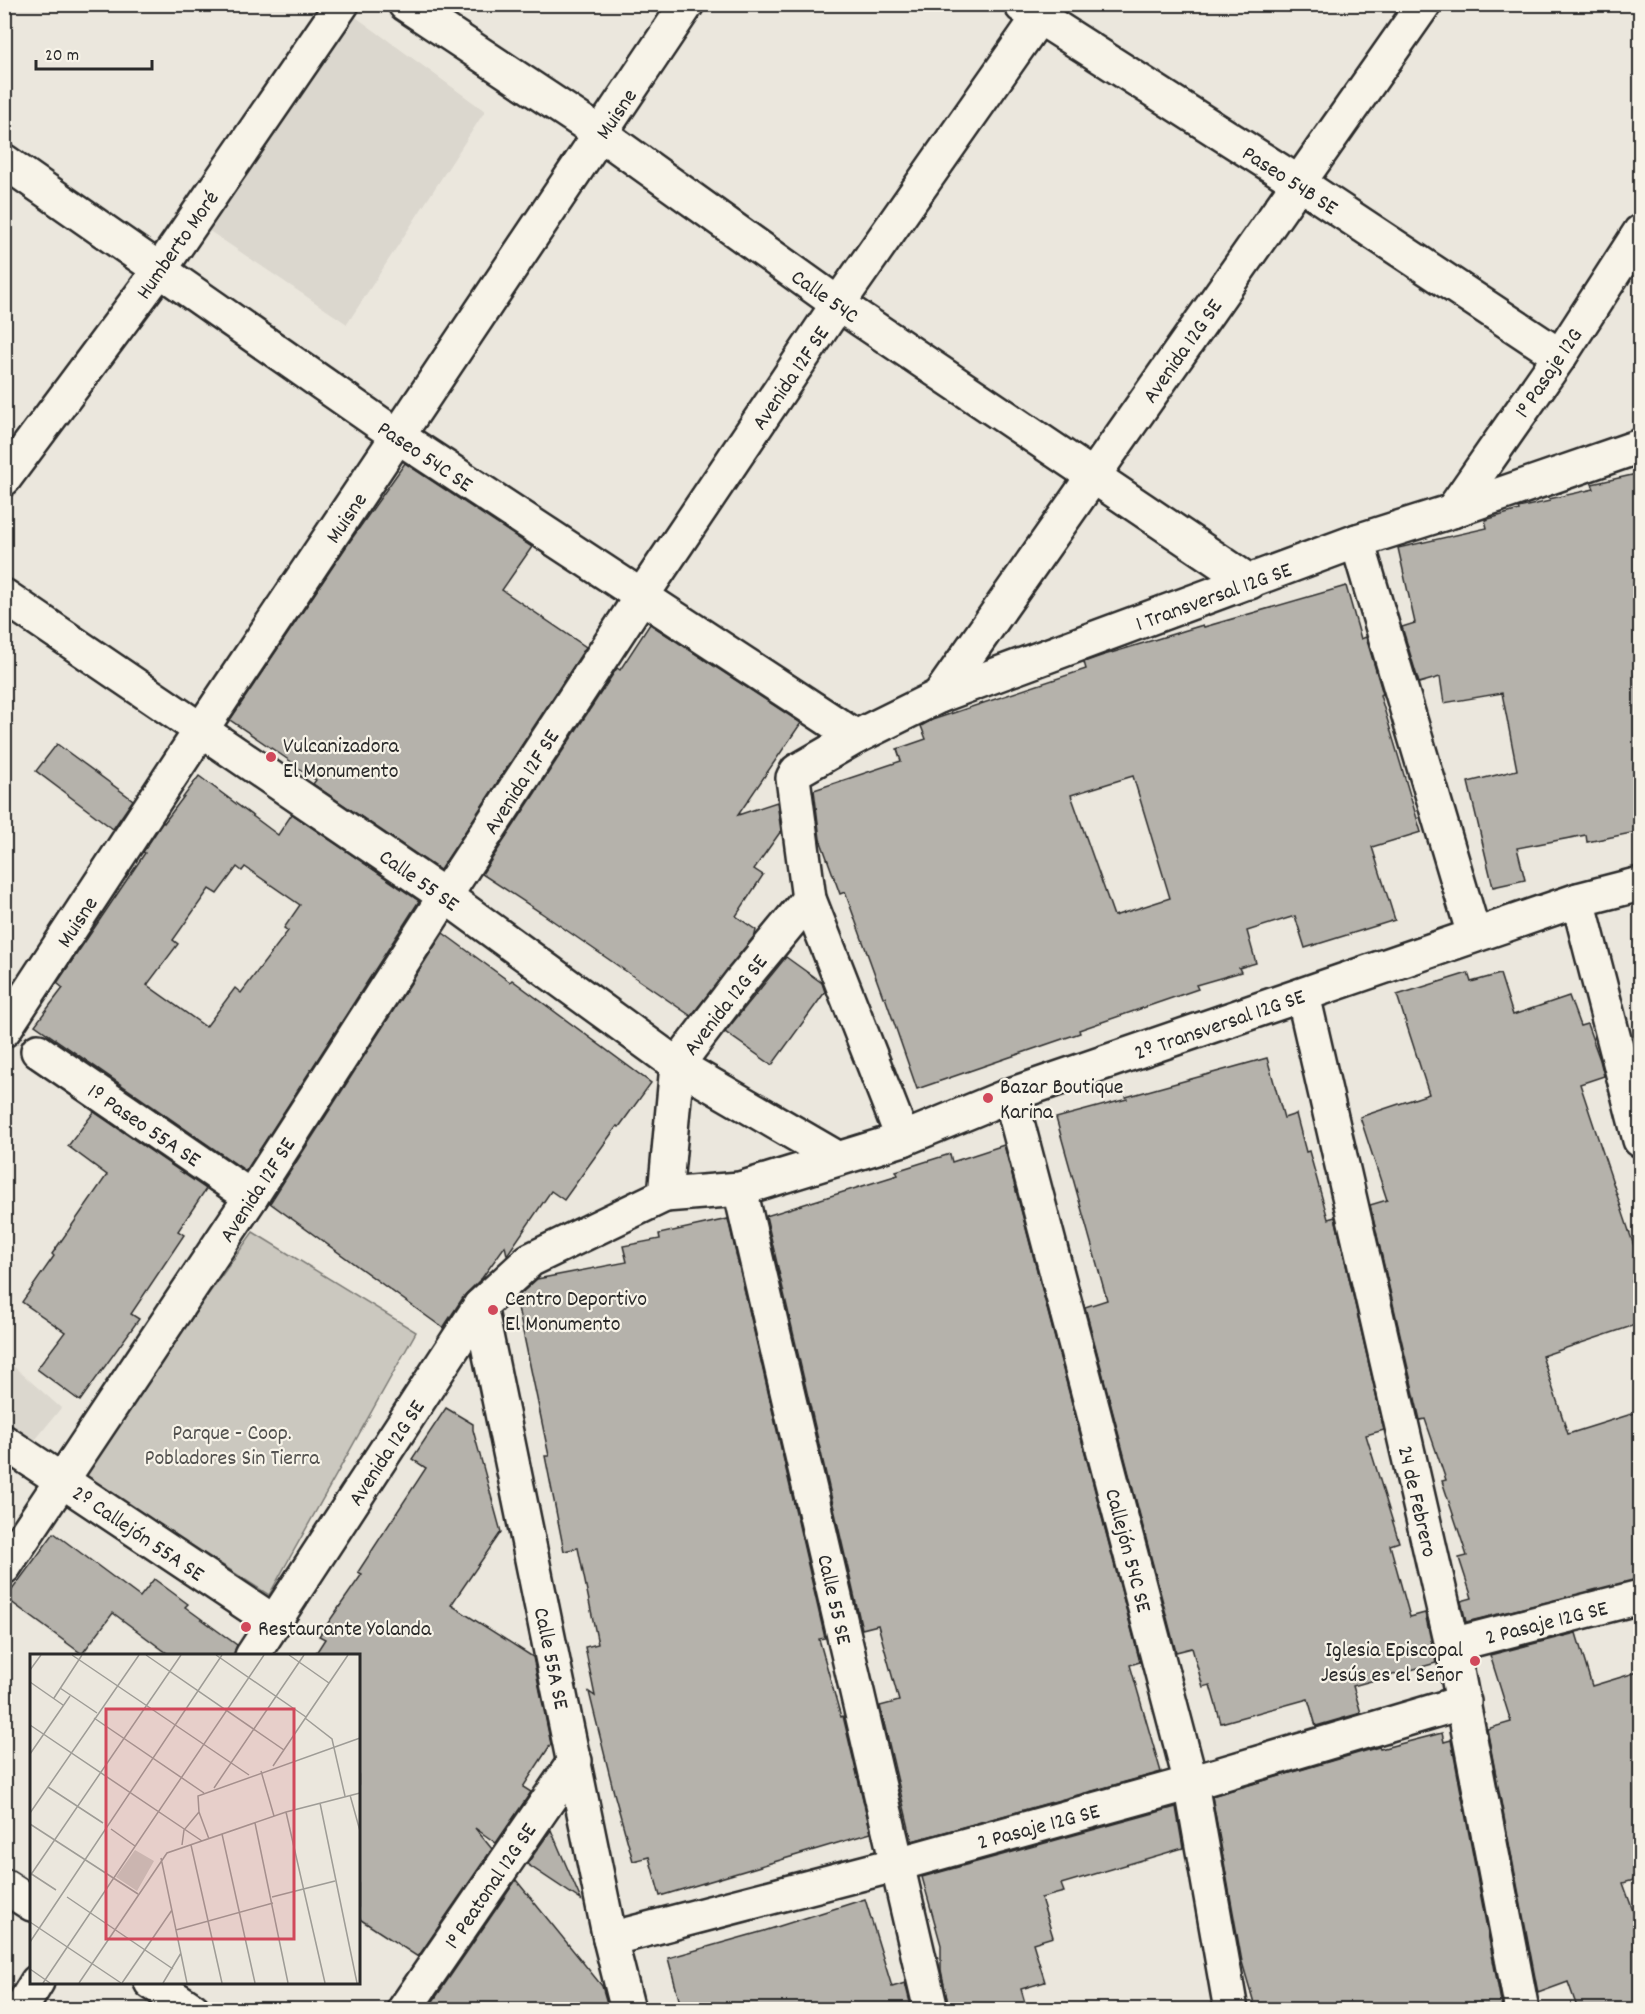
<svg xmlns="http://www.w3.org/2000/svg" width="1645" height="2014" font-family="Dekko,sans-serif">
<rect width="100%" height="100%" fill="#ebe7dd"/>
<filter id="ink" filterUnits="userSpaceOnUse"><feTurbulence type="fractalNoise" baseFrequency=".0167" numOctaves="2"/><feDisplacementMap in="SourceGraphic" scale="12" xChannelSelector="R" yChannelSelector="G"/><feConvolveMatrix kernelMatrix="1 2 1 2 8 2 1 2 1" color-interpolation-filters="sRGB"/></filter>
<g filter="url(#ink)">
<g fill="#dbd7ce">
<path d="M 353,15 L 485,111 L 347,324 L 208,230 Z"/>
<path d="M 4,1358 L 61,1408 L 32,1444 L 5,1427 Z"/>
</g>
<path fill="#cbc8bf" stroke="#7b7a75" stroke-width="1.5" d="M 253,1232 L 416,1332 L 269,1595 L 80,1473 Z"/>
<g fill="#b5b2ab" stroke="#2b2b2b" stroke-width="1.5" fill-rule="evenodd">
<path d="M 405,463 L 532,547 L 502,590 L 586,647 L 440,870 L 313,784 L 316,780 L 295,766 L 296,765 L 230,720 L 348,544 Z"/>
<path d="M 1641,473 L 1641,831 L 1587,842 L 1586,835 L 1517,848 L 1525,880 L 1493,887 L 1468,782 L 1517,770 L 1502,693 L 1444,703 L 1440,677 L 1419,683 L 1402,627 L 1415,623 L 1398,548 L 1487,528 L 1485,520 L 1519,510 L 1518,508 L 1550,501 L 1549,499 L 1594,489 L 1592,484 Z"/>
<path d="M 1346,586 L 1361,639 L 1366,637 L 1383,694 L 1380,695 L 1421,832 L 1372,847 L 1395,920 L 1305,948 L 1295,916 L 1247,931 L 1256,963 L 1239,968 L 1241,972 L 1196,985 L 1198,989 L 1079,1030 L 1080,1033 L 917,1089 L 885,997 L 883,997 L 845,892 L 840,894 L 820,839 L 814,790 L 901,761 L 897,749 L 926,739 L 921,726 L 932,720 L 1086,669 L 1084,662 L 1101,656 L 1203,625 L 1204,627 ZM 1133,776 L 1170,898 L 1114,916 L 1071,795 Z"/>
<path d="M 650,624 L 801,723 L 738,815 L 777,802 L 781,831 L 754,869 L 763,875 L 736,916 L 756,930 L 755,935 L 691,1016 L 540,912 L 482,874 L 617,668 L 620,670 Z"/>
<path d="M 57,744 L 133,800 L 113,829 L 36,771 Z"/>
<path d="M 199,776 L 278,835 L 292,814 L 419,901 L 246,1171 L 35,1025 L 63,988 L 57,983 L 145,853 L 143,852 L 163,822 L 164,823 ZM 237,867 L 242,871 L 245,867 L 300,905 L 284,928 L 288,931 L 241,993 L 235,988 L 206,1027 L 147,985 L 178,944 L 173,940 L 209,889 L 217,894 Z"/>
<path d="M 443,933 L 510,982 L 512,980 L 651,1083 L 619,1127 L 617,1126 L 564,1200 L 551,1191 L 507,1255 L 505,1246 L 482,1278 L 464,1296 L 443,1328 L 270,1203 Z"/>
<path d="M 786,957 L 822,983 L 825,992 L 772,1065 L 725,1032 Z"/>
<path d="M 1468,973 L 1471,982 L 1500,974 L 1513,1015 L 1569,996 L 1580,1026 L 1587,1024 L 1600,1060 L 1604,1076 L 1580,1084 L 1641,1267 L 1641,1278 L 1632,1281 L 1641,1306 L 1641,1323 L 1542,1356 L 1568,1434 L 1641,1411 L 1641,1579 L 1466,1622 L 1461,1601 L 1472,1598 L 1459,1558 L 1467,1556 L 1442,1481 L 1446,1480 L 1425,1419 L 1420,1420 L 1370,1205 L 1387,1200 L 1360,1117 L 1429,1094 L 1397,995 Z"/>
<path d="M 1267,1058 L 1284,1118 L 1296,1114 L 1306,1152 L 1309,1151 L 1328,1219 L 1335,1217 L 1384,1430 L 1366,1435 L 1399,1542 L 1390,1545 L 1410,1617 L 1425,1613 L 1436,1663 L 1353,1686 L 1361,1713 L 1316,1726 L 1308,1699 L 1221,1723 L 1210,1685 L 1203,1687 L 1192,1648 L 1176,1652 L 1085,1307 L 1107,1300 L 1056,1118 L 1127,1099 L 1126,1097 Z"/>
<path d="M 94,1112 L 206,1189 L 178,1231 L 184,1235 L 131,1314 L 139,1319 L 80,1401 L 37,1369 L 65,1332 L 22,1302 L 54,1256 L 52,1254 L 107,1175 L 68,1146 Z"/>
<path d="M 1004,1145 L 1140,1662 L 1130,1665 L 1161,1772 L 912,1841 L 880,1706 L 899,1701 L 878,1625 L 862,1629 L 766,1216 L 898,1175 L 896,1171 L 950,1154 L 952,1162 Z"/>
<path d="M 728,1219 L 825,1638 L 819,1639 L 841,1717 L 843,1716 L 871,1833 L 660,1896 L 649,1857 L 633,1861 L 614,1793 L 589,1692 L 595,1696 L 585,1647 L 598,1644 L 578,1548 L 564,1551 L 545,1456 L 549,1456 L 516,1298 L 537,1279 L 627,1262 L 623,1246 L 660,1239 L 659,1234 Z"/>
<path d="M 446,1408 L 473,1424 L 473,1430 L 501,1532 L 451,1605 L 533,1657 L 551,1744 L 523,1787 L 531,1792 L 496,1843 L 475,1828 L 492,1849 L 418,1957 L 358,1918 L 358,1656 L 314,1656 L 325,1639 L 319,1636 L 362,1574 L 358,1572 L 426,1468 L 412,1459 Z"/>
<path d="M 54,1533 L 140,1597 L 154,1579 L 188,1604 L 185,1607 L 237,1645 L 233,1656 L 171,1656 L 113,1613 L 82,1654 L 6,1598 Z"/>
<path d="M 1576,1633 L 1592,1686 L 1641,1671 L 1641,1878 L 1623,1883 L 1641,1933 L 1641,2010 L 1578,2010 L 1568,1982 L 1538,1993 L 1487,1729 L 1511,1722 L 1490,1655 Z"/>
<path d="M 1442,1733 L 1444,1742 L 1451,1740 L 1502,2007 L 1493,2010 L 1256,2010 L 1242,1962 L 1212,1796 L 1379,1747 L 1380,1749 Z"/>
<path d="M 1176,1807 L 1183,1848 L 1061,1884 L 1064,1892 L 1041,1898 L 1053,1937 L 1033,1943 L 1045,1982 L 1021,1989 L 1027,2010 L 949,2010 L 941,1970 L 941,1945 L 922,1877 Z"/>
<path d="M 551,1830 L 581,1900 L 527,1864 Z"/>
<path d="M 516,1880 L 602,1986 L 609,2010 L 427,2010 Z"/>
<path d="M 865,1899 L 892,1987 L 905,1983 L 912,2010 L 685,2010 L 683,2002 L 680,2003 L 668,1958 L 764,1931 Z"/>
</g>
<g fill="none" stroke-linecap="round" stroke-linejoin="round">
<defs>
<g id="street">
<path d="M 405,4 L 601,134 L 838,304 L 1250,582"/>
<path d="M 1022,6 L 1299,183 L 1560,356"/>
<path d="M 4,161 L 399,437 L 856,737"/>
<path d="M 4,479 L 159,271 L 342,4"/>
<path d="M 1452,511 L 1560,356 L 1640,232"/>
<path d="M 1357,541 L 1474,935"/>
<path d="M 939,696 L 1424,4"/>
<path d="M 809,899 L 741,981 L 677,1065 L 837,1158"/>
<path d="M 1578,900 L 1640,1140"/>
<path d="M 1303,995 L 1452,1645 L 1522,2010"/>
<path d="M 4,1030 L 201,730 L 687,4"/>
<path d="M 38,1051 L 251,1197"/>
<path d="M 1010,1095 L 1191,1783 L 1231,2010"/>
<path d="M 903,1139 L 809,899 L 793,778 L 797,771 L 856,737 L 939,696 L 1357,541 L 1452,511 L 1640,446"/>
<path d="M 740,1189 L 931,2010"/>
<path d="M 665,1195 L 740,1189 L 903,1139 L 1010,1095 L 1578,900 L 1640,884"/>
<path d="M 4,1442 L 274,1622"/>
<path d="M 4,1567 L 251,1197 L 445,896 L 641,597 L 838,304 L 1048,4"/>
<path d="M 1452,1645 L 1640,1597"/>
<path d="M 252,1656 L 480,1306"/>
<path d="M 4,1886 L 32,1904"/>
<path d="M 610,1939 L 898,1864 L 1191,1783 L 1464,1702"/>
<path d="M 151,1982 L 193,2010"/>
<path d="M 20,2010 L 37,1982"/>
<path d="M 404,2010 L 575,1761"/>
</g>
<path id="secondary" d="M 4,596 L 445,896 L 677,1065 L 665,1195 L 530,1260 L 480,1306 L 610,1939 L 628,2010"/>
</defs>
<use href="#street" stroke="#2b2b2b" stroke-width="38"/>
<use href="#secondary" stroke="#2b2b2b" stroke-width="38"/>
<use href="#street" stroke="#f7f3e8" stroke-width="33"/>
<use href="#secondary" stroke="#f7f3e8" stroke-width="33"/>
</g>
</g>
<g fill="#d1495b" stroke="#f7f3e8" stroke-width="2">
<circle cx="271" cy="757" r="6"/>
<circle cx="988" cy="1098" r="6"/>
<circle cx="493" cy="1310" r="6"/>
<circle cx="246" cy="1627" r="6"/>
<circle cx="1475" cy="1661" r="6"/>
</g>
<g text-anchor="middle" stroke-width="4.5" stroke-linejoin="round" paint-order="stroke">
<g font-size="22" fill="#2b2b2b" stroke="#f7f3e8">
<text transform="translate(615 113) rotate(-56)" y="8">Muisne</text>
<text transform="translate(1291 179) rotate(33)" y="8">Paseo 54B SE</text>
<text transform="translate(176 244) rotate(-55)" y="8">Humberto Moré</text>
<text transform="translate(826 295) rotate(35)" y="8">Calle 54C</text>
<text transform="translate(1181 350) rotate(-55)" y="8">Avenida 12G SE</text>
<text transform="translate(1547 372) rotate(-56)" y="8">1° Pasaje 12G</text>
<text transform="translate(789 377) rotate(-56)" y="8">Avenida 12F SE</text>
<text transform="translate(426 455) rotate(34)" y="8">Paseo 54C SE</text>
<text transform="translate(345 517) rotate(-56)" y="8">Muisne</text>
<text transform="translate(1213 595) rotate(-20)" y="8">1 Transversal 12G SE</text>
<text transform="translate(520 781) rotate(-57)" y="8">Avenida 12F SE</text>
<text transform="translate(420 879) rotate(35)" y="8">Calle 55 SE</text>
<text transform="translate(76 921) rotate(-57)" y="8">Muisne</text>
<text transform="translate(724 1004) rotate(-52)" y="8">Avenida 12G SE</text>
<text transform="translate(1219 1023) rotate(-19)" y="8">2º Transversal 12G SE</text>
<text transform="translate(145 1124) rotate(34)" y="8">1º Paseo 55A SE</text>
<text transform="translate(256 1189) rotate(-57)" y="8">Avenida 12F SE</text>
<text transform="translate(385 1452) rotate(-57)" y="8">Avenida 12G SE</text>
<text transform="translate(1419 1501) rotate(77)" y="8">24 de Febrero</text>
<text transform="translate(139 1532) rotate(34)" y="8">2º Callejón 55A SE</text>
<text transform="translate(1130 1550) rotate(75)" y="8">Callejón 54C SE</text>
<text transform="translate(836 1599) rotate(77)" y="8">Calle 55 SE</text>
<text transform="translate(1546 1621) rotate(-14)" y="8">2 Pasaje 12G SE</text>
<text transform="translate(553 1658) rotate(78)" y="8">Calle 55A SE</text>
<text transform="translate(1038 1825) rotate(-15)" y="8">2 Pasaje 12G SE</text>
<text transform="translate(489 1885) rotate(-56)" y="8">1° Peatonal 12G SE</text>
</g>
<g font-size="22" fill="#2b2b2b" stroke="#f7f3e8" text-anchor="start">
<text x="283" y="752">Vulcanizadora<tspan x="283" dy="25">El Monumento</tspan></text>
<text x="1000" y="1093">Bazar Boutique<tspan x="1000" dy="25">Karina</tspan></text>
<text x="505" y="1305">Centro Deportivo<tspan x="505" dy="25">El Monumento</tspan></text>
<text x="258" y="1635">Restaurante Yolanda</text>
<text x="1463" y="1656" text-anchor="end">Iglesia Episcopal<tspan x="1463" dy="25">Jesús es el Señor</tspan></text>
</g>
<g font-size="22" fill="#535250" stroke="#f7f3e8">
<text x="232" y="1439">Parque - Coop.<tspan x="232" dy="25">Pobladores Sin Tierra</tspan></text>
</g>
</g>
<g transform="translate(30 1654)">
<rect width="330" height="330" fill="#ebe7dd"/>
<path d="M 105,196 L 124,207 L 107,237 L 86,223 Z" fill="#cbc8bf"/>
<path fill="none" stroke="#9e9c96" stroke-width="1.5" d="M 42,1 L 219,121M 116,1 L 254,96M 186,1 L 276,63M 259,1 L 299,29M 0,16 L 11,1M 0,28 L 33,51M 30,34 L 67,59M 24,44 L 52,1M 64,64 L 174,139M 275,64 L 302,85 L 315,142M 0,71 L 172,187M 0,100 L 40,42M 243,112 L 318,1M 231,117 L 244,162M 18,133 L 73,169M 184,134 L 274,1M 320,141 L 330,177M 290,149 L 327,329M 256,158 L 295,329M 0,159 L 109,1M 225,169 L 258,329M 0,170 L 108,240M 81,175 L 105,192M 192,180 L 225,329M 179,185 L 169,158 L 168,142 L 330,84M 152,191 L 154,176 L 169,158M 161,191 L 192,329M 131,204 L 157,329M 0,219 L 26,236M 0,222 L 151,1M 37,243 L 143,315M 242,243 L 305,227M 0,268 L 91,329M 146,276 L 243,249M 0,288 L 192,1M 0,315 L 20,329M 13,329 L 234,1M 49,329 L 137,199 L 256,158 L 330,139M 92,329 L 142,256M 133,329 L 151,299"/>
<path fill="#d1495b" fill-opacity="0.15" stroke="#d1495b" stroke-width="3" d="M 76,55 L 264,55 L 264,285 L 76,285 Z"/>
<rect width="330" height="330" fill="none" stroke="#2b2b2b" stroke-width="3"/>
</g>
<rect width="1645" height="2014" fill="none" stroke="#f7f3e8" stroke-width="24"/>
<rect x="12" y="12" width="1621" height="1990" fill="none" stroke="#2b2b2b" stroke-width="2" filter="url(#ink)"/>
<path d="M36 60v9h116v-9" fill="none" stroke="#2b2b2b" stroke-width="3"/>
<text x="45" y="60" font-size="18" fill="#2b2b2b" stroke="#f7f3e8" stroke-width="4.5" paint-order="stroke">20 m</text>
</svg>
